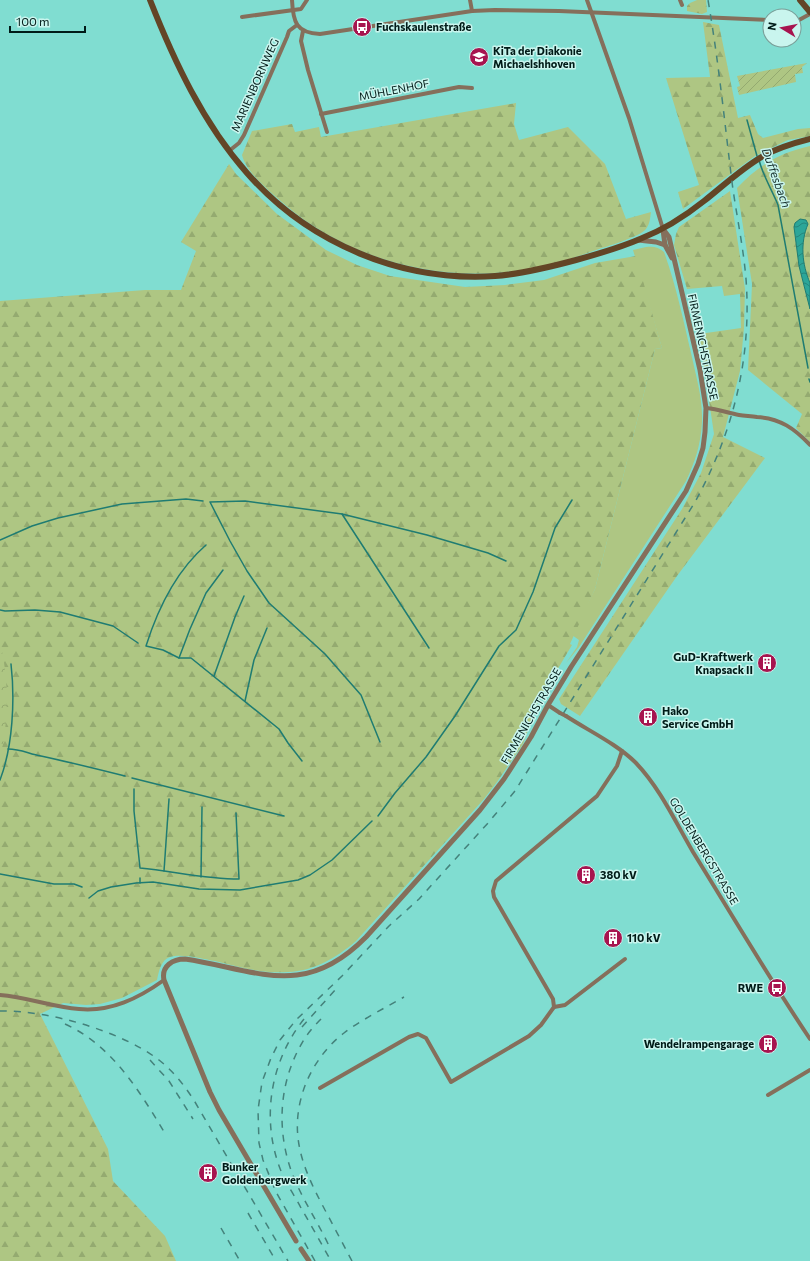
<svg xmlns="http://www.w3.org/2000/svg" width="810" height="1261" font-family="Commissioner,sans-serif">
<defs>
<pattern id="forest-firs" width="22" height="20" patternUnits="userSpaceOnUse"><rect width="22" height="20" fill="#aec683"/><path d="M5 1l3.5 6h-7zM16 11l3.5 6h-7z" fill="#94aa70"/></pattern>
<pattern id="park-crowns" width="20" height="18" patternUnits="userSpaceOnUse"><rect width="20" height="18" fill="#aec683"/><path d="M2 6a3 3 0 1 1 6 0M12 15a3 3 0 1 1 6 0" fill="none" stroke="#94aa70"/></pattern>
<pattern id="garden-furrows" width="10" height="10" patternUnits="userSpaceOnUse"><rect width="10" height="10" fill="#aec683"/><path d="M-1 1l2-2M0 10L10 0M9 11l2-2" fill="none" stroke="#94aa70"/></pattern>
<pattern id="water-waves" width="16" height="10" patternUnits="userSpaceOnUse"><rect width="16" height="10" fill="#2ca699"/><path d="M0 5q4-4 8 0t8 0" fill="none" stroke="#23867c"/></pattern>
</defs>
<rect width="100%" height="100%" fill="#80ddd1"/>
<path fill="#aec683" d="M 646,247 C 653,246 659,247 664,252 C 676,285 683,319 691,353 C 696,376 703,399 702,422 C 701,444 695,462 686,481 L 579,647 L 566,663 L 577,647 L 579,640 L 572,635 L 595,589 L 655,349 L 662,348 L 633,250 Z"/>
<g fill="url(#forest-firs)">
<path d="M 697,0 L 706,0 L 707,12 L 702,14 L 687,11 L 687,6 L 690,3 Z"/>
<path d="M 703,22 L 719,25 L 738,118 L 750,115 L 758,134 L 763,138 L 798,129 L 810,128 L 810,136 L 788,140 L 755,156 L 683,209 L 678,192 L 699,185 L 666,78 L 710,77 Z"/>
<path d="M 516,103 L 514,124 L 519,140 L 568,127 L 605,164 L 626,219 L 651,212 C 650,218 650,224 646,229 C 641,236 609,246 599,249 C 572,259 543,267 514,271 C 432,282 345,257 283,203 C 270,192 246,172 242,155 L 252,131 L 292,124 L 295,132 L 319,127 L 321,137 Z"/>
<path d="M 810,146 L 810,283 C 804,275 801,250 803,239 C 803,234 807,229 808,224 L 794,227 L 799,266 L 810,309 L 810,442 L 796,428 L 802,414 L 748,370 L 752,284 L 737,188 C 759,165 779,153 810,146 Z"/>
<path d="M 229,164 L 236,174 L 277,214 L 326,250 L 357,265 L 390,276 L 465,287 L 505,285 L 544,280 L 595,263 L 636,256 L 662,348 L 655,349 L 595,589 L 570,644 L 572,645 L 538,702 L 523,744 L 497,782 L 484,799 L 356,941 C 336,958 314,971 288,972 C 263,974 239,967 215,961 C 203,959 182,953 170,957 C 161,960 159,971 157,980 L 122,998 L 100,1004 L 86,1005 L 63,1003 L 40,1014 L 108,1149 L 113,1181 L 165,1236 L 176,1261 L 0,1261 L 0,301 L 145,290 L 181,290 L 196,251 L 181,242 Z"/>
<path d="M 730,191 L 745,289 L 744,328 L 740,371 L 723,437 L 765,458 L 677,576 L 580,716 L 561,704 L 559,699 L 682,509 L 701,473 L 714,434 L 699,334 L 741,328 L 740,294 L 724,296 L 722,286 L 687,289 L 674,245 L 676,234 L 679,227 Z"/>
</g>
<path fill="url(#park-crowns)" d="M 0,643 C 9,677 9,723 0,757 Z"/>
<path fill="url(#garden-furrows)" d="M 807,63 L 802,67 L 803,73 L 795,74 L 796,82 L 739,95 L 737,87 L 740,86 L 737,76 Z"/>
<path fill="url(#water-waves)" stroke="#1f7c72" d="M 800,219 L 806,220 L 808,224 C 800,243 802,264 810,283 C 810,289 810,301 810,309 L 799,266 L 794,227 L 795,223 Z"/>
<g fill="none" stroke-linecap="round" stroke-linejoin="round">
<g stroke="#1f7c72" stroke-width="1.5">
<path d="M 747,120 L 757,156"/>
<path d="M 759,160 C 763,176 772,190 778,205 L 808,368"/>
<path d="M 809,379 L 810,382"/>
<path d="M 342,514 L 429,648"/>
<path d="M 0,540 L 32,526 L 58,518 L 122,504 L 186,499 L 203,501"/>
<path d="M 206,545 C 176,571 158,608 146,646 L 163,650 L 179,658 L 191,658 L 279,729 L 288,743 L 302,761"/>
<path d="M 0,610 L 5,611 L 35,610 L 60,612 L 113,626 L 138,643"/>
<path d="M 179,658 L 190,629 L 206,593 L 223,570"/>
<path d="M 214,676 L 235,617 L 244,596"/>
<path d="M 245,701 L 254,660 L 267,628"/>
<path d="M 380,742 L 361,695 L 325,654 L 269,603 L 247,571 L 230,541 L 210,502 L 245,501 L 342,514 L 427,535 L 488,553 L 506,561"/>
<path d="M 8,749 C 21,749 29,754 41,756 C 69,762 97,769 125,776"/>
<path d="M 132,778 L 284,816"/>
<path d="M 0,780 C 13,746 15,699 11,664"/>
<path d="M 134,789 L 134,811 L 140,868 C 173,871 205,879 239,879 L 236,813"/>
<path d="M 378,816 L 395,793 L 426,757 L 455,716 L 499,646 L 516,630 L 533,592 L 555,528 L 572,500"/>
<path d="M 164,871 L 169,799"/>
<path d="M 0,874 L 54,884 L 74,884 L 82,887"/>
<path d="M 201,877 L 202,807"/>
<path d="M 140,883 L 140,878"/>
<path d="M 89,898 L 98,891 L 111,887 L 136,883 L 153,882 L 199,889 L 240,890 L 298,880 L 310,875 L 332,860 L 372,821"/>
</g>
<g stroke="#856f5b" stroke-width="4">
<path d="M 292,0 C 293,22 296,33 320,34 L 472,11 L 495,10 L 559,11 L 770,20"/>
<path d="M 470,0 L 472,11"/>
<path d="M 587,0 L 629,118 L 663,229"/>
<path d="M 680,0 L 682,5"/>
<path d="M 242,17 L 301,9 L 307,0"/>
<path d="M 794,21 L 799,20 L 810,14"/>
<path d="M 303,31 L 301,41 L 308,70 L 327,132"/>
<path d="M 321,114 L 459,87 L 472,88"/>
<path d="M 229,151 L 239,143 L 244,135 L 287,37 L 289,31 L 297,25"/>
<path d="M 706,408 C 718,409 728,413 739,415 C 745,416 751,416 757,417 C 780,418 795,429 810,445"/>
<path d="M 548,705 L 560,713"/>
<path d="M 566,716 C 589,731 617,744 636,763 C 660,788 676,823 693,852 C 732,915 769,978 810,1039"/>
<path d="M 0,995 C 27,997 52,1007 79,1009 C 111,1012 139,998 164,980"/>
<path d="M 554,1007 L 565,1005 L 625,959"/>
<path d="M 320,1088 L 409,1037 L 418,1034 L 426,1038 L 451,1082 L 529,1036 L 541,1025 L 554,1007 L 553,999 L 494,897 L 493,891 L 496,881 L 597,796 L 617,766 L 622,751"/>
<path d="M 768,1095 L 810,1070"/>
</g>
<g stroke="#856f5b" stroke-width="5">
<path d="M 663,230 L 665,245 L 672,258"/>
<path d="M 638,240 L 656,242 L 665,245"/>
<path d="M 296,1241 L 219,1110 L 210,1092 L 164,980 C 161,966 173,959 185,959 C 258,970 304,1000 366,937 L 480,810 L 504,779 L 531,737 L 548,705 L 571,667 L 686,491 L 698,464 L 703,448 L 705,432 L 706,408 L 700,370 L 669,237 L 663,229"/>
<path d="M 301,1249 L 309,1261"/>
</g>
<g stroke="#634526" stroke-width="6">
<path d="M 150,0 C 174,61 203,123 247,173 C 309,244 402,282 495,276 C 523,274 550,267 576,260 C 598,254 619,248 640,239 C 663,230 684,217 704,201 C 723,186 742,168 763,156 C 778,148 794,143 810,139"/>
<path d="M 800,0 L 810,12"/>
</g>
<g stroke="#44827b" stroke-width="1.5" stroke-dasharray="7 7" stroke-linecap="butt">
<path d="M 0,1011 C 48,1010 121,1031 159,1060 C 174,1072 185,1086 195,1102 L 288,1261"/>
<path d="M 304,1019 C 268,1064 260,1126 284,1178 C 289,1188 296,1198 301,1208 C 311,1225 321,1243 331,1261"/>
<path d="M 321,1019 C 314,1026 307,1034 302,1043 C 278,1084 276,1134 294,1178 C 304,1202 319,1224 330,1248"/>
<path d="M 65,1024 C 113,1046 140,1092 166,1135"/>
<path d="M 302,1027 L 335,990"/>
<path d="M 150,1060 L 169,1081 L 193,1119"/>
<path d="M 248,1213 L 276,1261"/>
<path d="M 221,1228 L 240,1261"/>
<path d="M 315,1261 L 276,1192 L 263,1160 L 259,1143 L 258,1110 L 262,1082 L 271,1058 L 280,1040 L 296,1020 L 342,976 L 389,926 L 419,899 L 488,823 L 515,791 L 695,502 C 733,433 752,358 746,279 C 743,243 735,209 731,174 C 724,116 718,58 708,0"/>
<path d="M 352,1261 C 343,1244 334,1227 325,1210 C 302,1167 287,1132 306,1083 C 314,1064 327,1046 344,1033 C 361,1020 385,1008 404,997"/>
</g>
<path stroke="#856f5b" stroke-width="4" d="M 560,713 L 566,716"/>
</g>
<defs>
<symbol id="bus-disc" viewBox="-11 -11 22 22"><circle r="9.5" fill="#a7144f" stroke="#c9f5ee"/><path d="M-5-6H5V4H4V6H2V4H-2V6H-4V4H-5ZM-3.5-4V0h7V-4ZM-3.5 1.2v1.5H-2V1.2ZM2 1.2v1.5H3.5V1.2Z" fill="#fff"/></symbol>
<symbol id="school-disc" viewBox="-11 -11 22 22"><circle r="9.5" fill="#a7144f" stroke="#c9f5ee"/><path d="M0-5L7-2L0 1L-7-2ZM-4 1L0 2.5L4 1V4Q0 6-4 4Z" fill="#fff"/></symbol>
<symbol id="building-disc" viewBox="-11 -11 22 22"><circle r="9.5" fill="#a7144f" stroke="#c9f5ee"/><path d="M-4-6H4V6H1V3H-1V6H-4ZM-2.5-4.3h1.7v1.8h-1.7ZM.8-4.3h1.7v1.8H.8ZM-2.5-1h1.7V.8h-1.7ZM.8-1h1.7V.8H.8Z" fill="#fff"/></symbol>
</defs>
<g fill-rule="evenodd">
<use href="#bus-disc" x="351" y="16" width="22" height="22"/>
<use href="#school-disc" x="468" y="46" width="22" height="22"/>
<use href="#building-disc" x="756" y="652" width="22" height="22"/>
<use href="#building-disc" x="637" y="706" width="22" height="22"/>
<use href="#building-disc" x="575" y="864" width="22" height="22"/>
<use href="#building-disc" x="602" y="927" width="22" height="22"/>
<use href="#bus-disc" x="766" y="977" width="22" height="22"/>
<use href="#building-disc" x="757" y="1033" width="22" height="22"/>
<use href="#building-disc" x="197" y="1162" width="22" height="22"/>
</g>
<g text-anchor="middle" stroke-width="3" stroke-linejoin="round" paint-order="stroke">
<g font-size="11" font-weight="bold" fill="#001b18" stroke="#c9f5ee" text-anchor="start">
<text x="376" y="31">Fuchskaulenstraße</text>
<text x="493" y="55">KiTa der Diakonie<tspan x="493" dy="13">Michaelshhoven</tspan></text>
<text x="753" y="661" text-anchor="end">GuD-Kraftwerk<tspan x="753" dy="13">Knapsack II</tspan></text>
<text x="662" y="715">Hako<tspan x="662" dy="13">Service GmbH</tspan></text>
<text x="600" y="879">380 kV</text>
<text x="627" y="942">110 kV</text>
<text x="763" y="992" text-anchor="end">RWE</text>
<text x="754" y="1048" text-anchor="end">Wendelrampengarage</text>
<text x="222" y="1171">Bunker<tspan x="222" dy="13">Goldenbergwerk</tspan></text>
</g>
<g font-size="11" fill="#001b18" stroke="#c9f5ee">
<text transform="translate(255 85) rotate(-66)" y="4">MARIENBORNWEG</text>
<text transform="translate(394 90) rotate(-11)" y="4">MÜHLENHOF</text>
<text transform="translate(703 347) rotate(78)" y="4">FIRMENICHSTRASSE</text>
<text transform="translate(531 716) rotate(-60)" y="4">FIRMENICHSTRASSE</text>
<text transform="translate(704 851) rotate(59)" y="4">GOLDENBERGSTRASSE</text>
</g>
<g font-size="12" font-style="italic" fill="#1a3330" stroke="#c9f5ee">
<text transform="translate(776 178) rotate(70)" y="4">Duffesbach</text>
</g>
</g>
<g transform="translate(782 28) rotate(280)"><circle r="19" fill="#c9f5ee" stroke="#799e98"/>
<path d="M0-3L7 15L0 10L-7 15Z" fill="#a7144f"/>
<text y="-6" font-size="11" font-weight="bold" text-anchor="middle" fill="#001b18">N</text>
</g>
<path d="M10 26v6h75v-6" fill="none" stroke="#001b18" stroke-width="2"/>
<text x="16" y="26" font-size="12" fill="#001b18" stroke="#c9f5ee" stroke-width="3" paint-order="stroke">100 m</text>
</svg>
